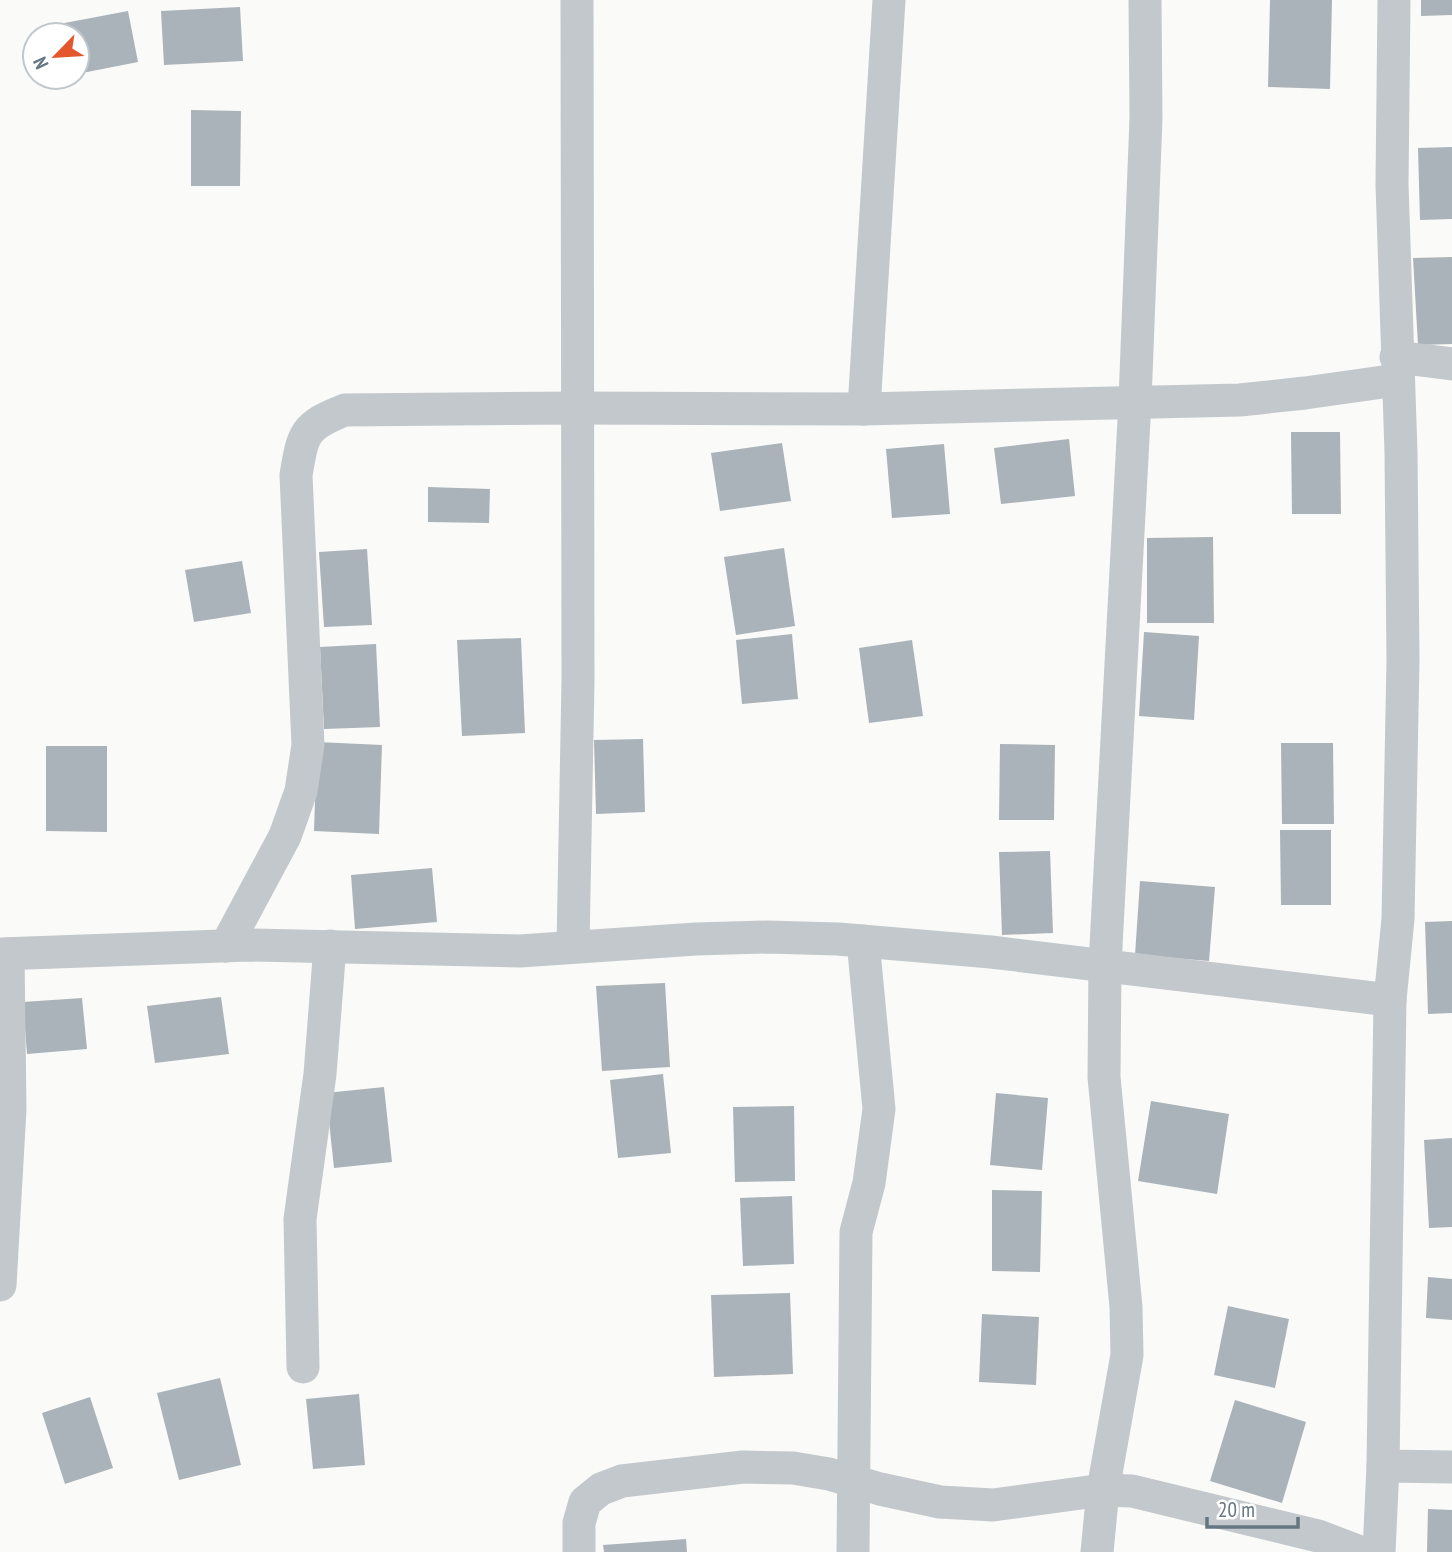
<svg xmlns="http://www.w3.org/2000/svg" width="1452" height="1552" font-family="'PT Sans Narrow',sans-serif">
<rect width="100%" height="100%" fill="#fafaf8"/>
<g fill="#aab3b9">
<path d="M 1270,0 L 1332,0 L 1330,89 L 1268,87 Z"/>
<path d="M 1421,0 L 1452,0 L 1452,15 L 1421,16 Z"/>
<path d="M 240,7 L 243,61 L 164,65 L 161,11 Z"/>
<path d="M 128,11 L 138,62 L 77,74 L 77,35 L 56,35 L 54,25 Z"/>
<path d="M 191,110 L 241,111 L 240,186 L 191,186 Z"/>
<path d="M 1452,147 L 1452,219 L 1420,220 L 1418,148 Z"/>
<path d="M 1452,257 L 1452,344 L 1418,345 L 1413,258 Z"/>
<path d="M 1291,432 L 1340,432 L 1341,514 L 1292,514 Z"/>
<path d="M 1069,439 L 1075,496 L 1001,504 L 994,448 Z"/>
<path d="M 782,443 L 791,501 L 720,511 L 711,453 Z"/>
<path d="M 944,444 L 950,514 L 892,518 L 886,449 Z"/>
<path d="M 428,487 L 490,489 L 489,523 L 428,522 Z"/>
<path d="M 1213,537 L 1214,623 L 1147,623 L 1147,538 Z"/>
<path d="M 784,548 L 795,626 L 736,635 L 724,557 Z"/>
<path d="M 367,549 L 372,625 L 324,627 L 319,552 Z"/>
<path d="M 242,561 L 251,613 L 194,622 L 185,570 Z"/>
<path d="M 1144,632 L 1199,636 L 1194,720 L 1139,716 Z"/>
<path d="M 792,634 L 798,699 L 742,704 L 736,640 Z"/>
<path d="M 521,638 L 525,733 L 462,736 L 457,640 Z"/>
<path d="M 912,640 L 923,716 L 869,723 L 859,648 Z"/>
<path d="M 376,644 L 380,727 L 324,729 L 320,647 Z"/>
<path d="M 643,739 L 645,812 L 596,814 L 594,740 Z"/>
<path d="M 317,742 L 382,745 L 379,834 L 314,831 Z"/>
<path d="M 1281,743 L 1333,743 L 1334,824 L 1282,824 Z"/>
<path d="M 1000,744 L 1055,745 L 1054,820 L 999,820 Z"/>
<path d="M 46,746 L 107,746 L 107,832 L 46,831 Z"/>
<path d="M 1280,830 L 1331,830 L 1331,905 L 1281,905 Z"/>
<path d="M 1050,851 L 1053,933 L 1002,935 L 999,852 Z"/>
<path d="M 432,868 L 437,922 L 355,929 L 351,875 Z"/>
<path d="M 1140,881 L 1215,887 L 1209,961 L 1135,955 Z"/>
<path d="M 1452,921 L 1452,1013 L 1428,1014 L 1425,922 Z"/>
<path d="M 665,983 L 670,1067 L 602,1071 L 596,986 Z"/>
<path d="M 221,997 L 229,1054 L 155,1063 L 147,1006 Z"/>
<path d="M 82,998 L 87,1049 L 27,1054 L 23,1002 Z"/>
<path d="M 663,1074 L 671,1153 L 618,1158 L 610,1080 Z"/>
<path d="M 384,1087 L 392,1162 L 334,1168 L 326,1093 Z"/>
<path d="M 996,1093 L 1048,1098 L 1042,1170 L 990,1165 Z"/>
<path d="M 1151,1101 L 1229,1114 L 1217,1194 L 1138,1181 Z"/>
<path d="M 794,1106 L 795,1181 L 735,1182 L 733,1107 Z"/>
<path d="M 1452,1138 L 1452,1227 L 1429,1228 L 1424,1140 Z"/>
<path d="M 992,1190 L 1042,1191 L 1040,1272 L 992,1271 Z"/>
<path d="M 792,1196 L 794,1264 L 743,1266 L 740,1198 Z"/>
<path d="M 1428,1277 L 1452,1279 L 1452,1320 L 1426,1318 Z"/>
<path d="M 790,1293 L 793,1374 L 714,1377 L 711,1295 Z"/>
<path d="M 1228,1306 L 1289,1319 L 1275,1388 L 1214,1375 Z"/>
<path d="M 982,1314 L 1039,1317 L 1036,1385 L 979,1382 Z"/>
<path d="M 220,1378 L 241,1465 L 179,1480 L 157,1393 Z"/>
<path d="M 359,1394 L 365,1465 L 313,1469 L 306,1399 Z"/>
<path d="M 90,1397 L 113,1468 L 65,1484 L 42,1413 Z"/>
<path d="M 1235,1400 L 1306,1422 L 1282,1503 L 1210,1481 Z"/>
<path d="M 1428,1509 L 1452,1510 L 1452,1552 L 1427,1552 Z"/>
<path d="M 686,1539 L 687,1552 L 604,1552 L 603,1545 Z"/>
</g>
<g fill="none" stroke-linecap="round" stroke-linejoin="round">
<g stroke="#c3c8cc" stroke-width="33">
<path d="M 1396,357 L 1452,364"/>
<path d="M 864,409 L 889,0"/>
<path d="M 226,946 L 285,836 L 301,791 L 308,745 L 296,475 C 303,433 304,426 345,410 L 576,408 L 864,409 L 1240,400 L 1305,393 L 1397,380"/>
<path d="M 573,947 L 578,680 L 577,0"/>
<path d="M 0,954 L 249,945 L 520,951 L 696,939 L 767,937 L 838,939 L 991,952 L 1390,1000 L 1398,919 L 1403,660 L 1401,452 L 1392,184 L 1394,0"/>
<path d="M 0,1285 L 10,1109 L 8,954"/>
<path d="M 303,1367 L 300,1219 L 320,1074 L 330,946"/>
<path d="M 1383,1466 L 1452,1467"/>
<path d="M 579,1552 L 579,1523 L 585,1502 L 601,1489 L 622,1481 L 743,1467 L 793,1468 L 829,1474 L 880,1489 L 940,1502 L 993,1505 L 1103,1490 L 1132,1491 L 1318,1536 L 1360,1552"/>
<path d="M 853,1552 L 856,1232 L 869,1183 L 879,1109 L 863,941"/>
<path d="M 1097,1552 L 1103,1490 L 1127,1355 L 1126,1307 L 1104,1077 L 1105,965 L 1135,401 L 1146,118 L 1145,0"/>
<path d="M 1379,1552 L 1383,1466 L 1390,1000"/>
</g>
</g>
<g transform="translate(56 56) rotate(245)"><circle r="33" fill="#ffffff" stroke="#c1c8cd" stroke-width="2"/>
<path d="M0-5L12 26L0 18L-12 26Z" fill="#e4572e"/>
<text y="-10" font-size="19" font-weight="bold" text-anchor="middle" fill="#657683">N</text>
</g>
<path d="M1207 1517v10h91v-10" fill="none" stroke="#657683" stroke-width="3.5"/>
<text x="1218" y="1517" font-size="21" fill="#657683" stroke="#ffffff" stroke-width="5" paint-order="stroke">20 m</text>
</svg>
